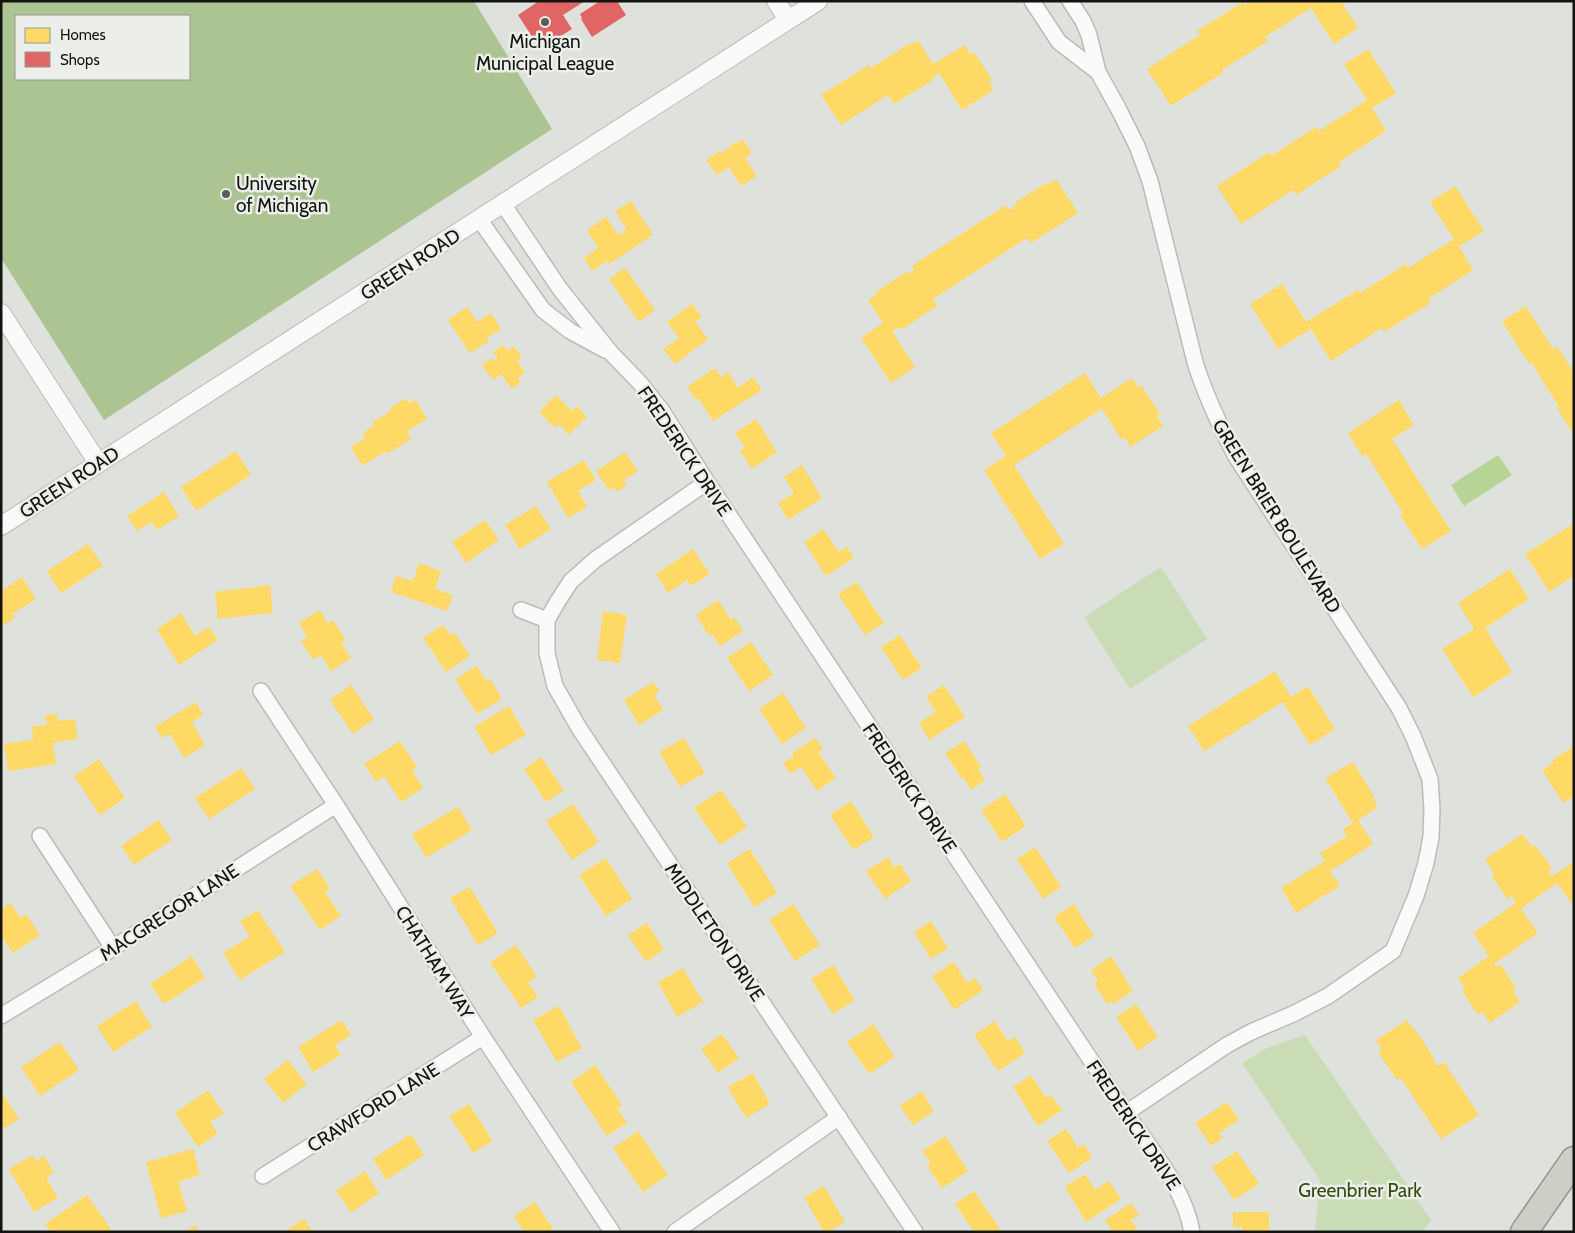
<svg xmlns="http://www.w3.org/2000/svg" width="1575" height="1233" font-family="Cabin,sans-serif">
<rect width="100%" height="100%" fill="#dfe1dc"/>
<g fill="#c9dcb6">
<path d="M 1161,567 L 1207,639 L 1130,689 L 1084,617 Z"/>
<path d="M 1305,1035 L 1431,1220 L 1423,1232 L 1315,1232 L 1320,1180 L 1242,1063 L 1267,1048 Z"/>
</g>
<path fill="#acc392" fill-rule="evenodd" d="M 1,1 L 474,1 L 552,129 L 104,420 L 1,258 ZM 16,16 L 189,16 L 189,79 L 16,79 Z"/>
<path fill="#b6d496" d="M 1498,455 L 1512,475 L 1464,506 L 1451,485 Z"/>
<g fill="#ffd966">
<path d="M 1251,1 L 1341,1 L 1358,28 L 1334,44 L 1311,8 L 1265,37 L 1268,41 L 1222,70 L 1223,73 L 1171,106 L 1147,69 L 1200,35 L 1197,31 L 1243,2 L 1245,5 Z"/>
<path d="M 918,40 L 933,64 L 965,45 L 970,54 L 974,52 L 992,80 L 989,82 L 994,90 L 962,110 L 939,73 L 932,78 L 933,80 L 894,104 L 888,95 L 841,125 L 821,95 L 869,65 L 871,68 L 910,43 L 910,45 Z"/>
<path d="M 1368,49 L 1396,93 L 1372,108 L 1386,131 L 1339,162 L 1341,166 L 1296,195 L 1293,190 L 1241,224 L 1217,186 L 1269,152 L 1271,156 L 1316,127 L 1319,131 L 1367,100 L 1344,64 Z"/>
<path d="M 743,139 L 752,153 L 745,158 L 757,176 L 741,186 L 731,171 L 732,170 L 730,167 L 717,175 L 706,160 L 720,151 L 722,153 L 732,146 L 731,145 L 735,142 L 736,144 Z"/>
<path d="M 1056,179 L 1078,213 L 1031,243 L 1027,238 L 933,299 L 937,306 L 901,330 L 899,327 L 892,331 L 915,367 L 891,383 L 861,338 L 883,323 L 868,300 L 877,294 L 876,292 L 906,272 L 907,274 L 914,270 L 912,266 L 1006,205 L 1009,210 L 1017,204 L 1016,202 L 1046,183 L 1047,185 Z"/>
<path d="M 1455,186 L 1484,231 L 1459,246 L 1473,270 L 1428,299 L 1431,303 L 1384,332 L 1382,328 L 1331,361 L 1311,329 L 1278,349 L 1250,304 L 1282,284 L 1306,322 L 1358,290 L 1360,293 L 1406,264 L 1408,268 L 1454,239 L 1430,202 Z"/>
<path d="M 631,201 L 653,235 L 609,264 L 607,261 L 592,271 L 584,258 L 598,248 L 587,230 L 606,217 L 618,235 L 627,230 L 615,211 Z"/>
<path d="M 625,268 L 655,310 L 639,322 L 609,279 Z"/>
<path d="M 692,304 L 702,317 L 695,322 L 708,339 L 675,364 L 663,349 L 679,338 L 667,322 Z"/>
<path d="M 1526,306 L 1553,349 L 1557,346 L 1574,373 L 1574,435 L 1557,408 L 1559,407 L 1531,362 L 1529,364 L 1502,321 Z"/>
<path d="M 467,307 L 477,322 L 491,313 L 501,329 L 487,338 L 489,341 L 470,353 L 448,320 Z"/>
<path d="M 503,345 L 508,351 L 514,346 L 522,357 L 517,361 L 525,372 L 518,378 L 521,382 L 512,389 L 501,374 L 493,380 L 482,365 L 492,358 L 494,361 L 498,359 L 493,352 Z"/>
<path d="M 715,368 L 721,377 L 728,372 L 738,388 L 753,377 L 762,390 L 713,421 L 698,398 L 695,399 L 687,387 Z"/>
<path d="M 1085,373 L 1101,398 L 1132,378 L 1138,387 L 1141,385 L 1160,414 L 1157,416 L 1163,426 L 1130,447 L 1124,437 L 1121,439 L 1102,409 L 1014,465 L 1064,544 L 1040,559 L 984,470 L 1006,456 L 991,433 Z"/>
<path d="M 556,395 L 572,411 L 577,406 L 587,417 L 569,435 L 559,424 L 555,428 L 539,412 Z"/>
<path d="M 406,398 L 409,403 L 416,400 L 427,419 L 407,431 L 411,439 L 387,454 L 385,452 L 362,466 L 351,447 L 365,438 L 363,433 L 374,425 L 372,422 L 391,411 L 390,408 Z"/>
<path d="M 1399,400 L 1414,425 L 1392,439 L 1451,531 L 1422,549 L 1400,515 L 1403,513 L 1367,455 L 1363,457 L 1348,433 Z"/>
<path d="M 756,419 L 777,452 L 752,469 L 740,451 L 745,448 L 735,433 Z"/>
<path d="M 236,451 L 251,475 L 196,511 L 181,487 Z"/>
<path d="M 625,452 L 638,471 L 624,480 L 627,485 L 617,492 L 613,487 L 609,490 L 596,471 Z"/>
<path d="M 584,460 L 596,480 L 578,491 L 587,507 L 568,518 L 547,482 Z"/>
<path d="M 802,465 L 822,498 L 788,520 L 778,503 L 794,493 L 784,477 Z"/>
<path d="M 164,492 L 179,516 L 157,530 L 151,522 L 137,531 L 127,516 Z"/>
<path d="M 536,506 L 551,529 L 520,549 L 505,525 Z"/>
<path d="M 485,520 L 499,540 L 466,563 L 452,542 Z"/>
<path d="M 1573,524 L 1574,526 L 1574,576 L 1549,592 L 1525,554 Z"/>
<path d="M 823,529 L 839,552 L 847,547 L 854,558 L 826,576 L 804,542 Z"/>
<path d="M 88,544 L 103,566 L 61,593 L 47,571 Z"/>
<path d="M 693,549 L 710,574 L 691,586 L 687,580 L 668,593 L 656,574 Z"/>
<path d="M 419,563 L 441,571 L 435,589 L 453,595 L 447,611 L 391,592 L 396,576 L 413,581 Z"/>
<path d="M 1510,569 L 1529,599 L 1485,628 L 1512,672 L 1473,697 L 1442,649 L 1474,629 L 1458,603 Z"/>
<path d="M 22,577 L 36,599 L 12,614 L 15,618 L 1,627 L 1,591 Z"/>
<path d="M 857,582 L 884,623 L 865,635 L 838,594 Z"/>
<path d="M 270,585 L 273,613 L 218,619 L 215,592 Z"/>
<path d="M 718,600 L 731,620 L 735,618 L 743,631 L 720,646 L 712,634 L 709,636 L 696,615 Z"/>
<path d="M 320,610 L 328,624 L 333,620 L 346,641 L 341,643 L 351,658 L 331,671 L 321,655 L 313,660 L 301,641 L 307,637 L 299,623 Z"/>
<path d="M 603,611 L 627,615 L 620,663 L 597,660 Z"/>
<path d="M 181,613 L 195,636 L 209,627 L 218,640 L 179,665 L 157,629 Z"/>
<path d="M 443,625 L 450,635 L 454,632 L 470,656 L 446,672 L 423,638 Z"/>
<path d="M 900,635 L 922,668 L 903,680 L 881,647 Z"/>
<path d="M 751,642 L 773,675 L 749,691 L 727,658 Z"/>
<path d="M 477,666 L 486,681 L 490,678 L 502,699 L 477,714 L 455,679 Z"/>
<path d="M 1275,671 L 1291,697 L 1308,686 L 1335,729 L 1310,745 L 1283,702 L 1204,751 L 1188,726 Z"/>
<path d="M 653,682 L 660,691 L 654,695 L 663,710 L 639,725 L 624,700 Z"/>
<path d="M 351,685 L 374,719 L 353,734 L 330,700 Z"/>
<path d="M 944,685 L 965,717 L 929,740 L 919,723 L 936,712 L 926,697 Z"/>
<path d="M 783,693 L 806,728 L 782,744 L 759,709 Z"/>
<path d="M 196,702 L 203,715 L 192,722 L 205,745 L 184,758 L 170,734 L 162,738 L 155,727 Z"/>
<path d="M 509,706 L 526,735 L 491,755 L 474,727 Z"/>
<path d="M 57,714 L 58,721 L 75,719 L 78,739 L 53,743 L 56,764 L 8,771 L 4,744 L 33,740 L 32,727 L 47,725 L 45,715 Z"/>
<path d="M 684,738 L 705,773 L 680,787 L 659,752 Z"/>
<path d="M 815,738 L 823,749 L 818,752 L 836,778 L 817,791 L 801,767 L 790,774 L 783,763 L 794,756 L 792,753 Z"/>
<path d="M 400,741 L 417,767 L 412,770 L 423,788 L 401,802 L 384,776 L 376,782 L 364,764 Z"/>
<path d="M 964,741 L 981,767 L 978,769 L 985,780 L 971,790 L 964,778 L 962,779 L 945,753 Z"/>
<path d="M 1574,746 L 1574,796 L 1563,803 L 1542,770 L 1554,763 L 1552,760 Z"/>
<path d="M 541,757 L 564,790 L 546,802 L 524,769 Z"/>
<path d="M 99,759 L 125,798 L 100,815 L 74,776 Z"/>
<path d="M 1353,762 L 1375,798 L 1373,799 L 1378,807 L 1358,820 L 1373,844 L 1330,871 L 1340,886 L 1296,913 L 1281,888 L 1325,861 L 1320,853 L 1347,836 L 1343,829 L 1353,823 L 1325,778 Z"/>
<path d="M 241,768 L 255,789 L 209,819 L 195,798 Z"/>
<path d="M 721,790 L 747,827 L 720,845 L 694,808 Z"/>
<path d="M 1005,794 L 1026,826 L 1002,842 L 981,810 Z"/>
<path d="M 851,801 L 874,837 L 853,850 L 830,815 Z"/>
<path d="M 573,804 L 599,842 L 572,860 L 546,821 Z"/>
<path d="M 458,807 L 472,830 L 426,858 L 412,834 Z"/>
<path d="M 158,820 L 172,840 L 134,865 L 121,846 Z"/>
<path d="M 1522,834 L 1532,847 L 1535,845 L 1552,868 L 1548,871 L 1552,876 L 1574,862 L 1574,907 L 1557,883 L 1521,909 L 1538,933 L 1494,964 L 1496,967 L 1500,964 L 1516,988 L 1513,991 L 1520,1002 L 1490,1023 L 1482,1012 L 1478,1015 L 1462,991 L 1465,988 L 1458,978 L 1489,956 L 1473,933 L 1516,903 L 1512,896 L 1508,899 L 1491,875 L 1494,873 L 1485,859 Z"/>
<path d="M 1035,847 L 1061,887 L 1043,899 L 1017,859 Z"/>
<path d="M 750,849 L 777,893 L 754,907 L 727,863 Z"/>
<path d="M 888,857 L 894,867 L 900,864 L 911,881 L 885,899 L 866,871 Z"/>
<path d="M 606,858 L 632,899 L 606,916 L 579,875 Z"/>
<path d="M 317,869 L 330,888 L 325,892 L 341,916 L 320,930 L 290,886 Z"/>
<path d="M 470,887 L 498,933 L 478,945 L 450,898 Z"/>
<path d="M 11,903 L 20,918 L 26,914 L 40,935 L 13,953 L 1,936 L 1,909 Z"/>
<path d="M 793,904 L 820,945 L 795,961 L 769,920 Z"/>
<path d="M 1074,904 L 1094,936 L 1075,948 L 1054,917 Z"/>
<path d="M 258,910 L 285,952 L 240,980 L 223,953 L 250,936 L 240,921 Z"/>
<path d="M 931,921 L 948,948 L 931,959 L 914,932 Z"/>
<path d="M 647,923 L 664,949 L 646,962 L 628,935 Z"/>
<path d="M 516,945 L 537,977 L 528,982 L 538,997 L 521,1008 L 490,962 Z"/>
<path d="M 192,956 L 205,978 L 164,1004 L 150,984 Z"/>
<path d="M 1111,956 L 1133,991 L 1113,1004 L 1111,1001 L 1107,1004 L 1094,984 L 1098,981 L 1091,970 Z"/>
<path d="M 954,962 L 967,983 L 975,978 L 983,990 L 954,1010 L 932,976 Z"/>
<path d="M 833,965 L 855,1000 L 833,1014 L 811,979 Z"/>
<path d="M 683,968 L 703,1002 L 677,1017 L 658,982 Z"/>
<path d="M 136,1001 L 152,1027 L 113,1052 L 97,1026 Z"/>
<path d="M 1136,1004 L 1158,1037 L 1138,1051 L 1116,1017 Z"/>
<path d="M 559,1006 L 582,1048 L 557,1062 L 533,1020 Z"/>
<path d="M 342,1020 L 351,1035 L 335,1045 L 341,1055 L 313,1072 L 298,1047 Z"/>
<path d="M 1407,1020 L 1414,1030 L 1415,1029 L 1434,1058 L 1433,1059 L 1438,1066 L 1444,1062 L 1479,1115 L 1441,1139 L 1401,1078 L 1397,1080 L 1378,1052 L 1382,1049 L 1376,1040 Z"/>
<path d="M 995,1021 L 1008,1041 L 1015,1037 L 1025,1053 L 998,1071 L 974,1035 Z"/>
<path d="M 873,1024 L 895,1057 L 869,1074 L 847,1042 Z"/>
<path d="M 722,1034 L 739,1058 L 718,1073 L 701,1049 Z"/>
<path d="M 60,1042 L 79,1070 L 40,1096 L 21,1067 Z"/>
<path d="M 288,1060 L 307,1084 L 283,1103 L 264,1079 Z"/>
<path d="M 595,1065 L 622,1105 L 617,1108 L 627,1123 L 607,1136 L 571,1082 Z"/>
<path d="M 753,1073 L 770,1104 L 746,1118 L 728,1087 Z"/>
<path d="M 1031,1075 L 1046,1098 L 1051,1095 L 1062,1110 L 1038,1126 L 1013,1087 Z"/>
<path d="M 208,1090 L 224,1113 L 210,1122 L 218,1133 L 198,1147 L 175,1113 Z"/>
<path d="M 1,1091 L 19,1119 L 1,1130 Z"/>
<path d="M 922,1091 L 934,1111 L 913,1125 L 900,1106 Z"/>
<path d="M 1227,1102 L 1239,1120 L 1219,1133 L 1223,1138 L 1211,1146 L 1195,1123 Z"/>
<path d="M 469,1104 L 493,1141 L 473,1153 L 449,1116 Z"/>
<path d="M 1066,1129 L 1078,1148 L 1084,1144 L 1092,1158 L 1069,1173 L 1047,1141 Z"/>
<path d="M 638,1131 L 668,1175 L 643,1192 L 613,1148 Z"/>
<path d="M 411,1134 L 424,1155 L 386,1180 L 373,1159 Z"/>
<path d="M 945,1136 L 968,1171 L 942,1188 L 927,1166 L 931,1163 L 922,1151 Z"/>
<path d="M 193,1149 L 200,1175 L 178,1182 L 187,1211 L 161,1218 L 146,1162 Z"/>
<path d="M 1237,1151 L 1259,1184 L 1234,1200 L 1212,1167 Z"/>
<path d="M 33,1155 L 36,1161 L 44,1156 L 54,1173 L 46,1177 L 58,1198 L 34,1212 L 9,1169 Z"/>
<path d="M 365,1171 L 379,1193 L 351,1213 L 336,1191 Z"/>
<path d="M 1085,1174 L 1095,1190 L 1109,1181 L 1121,1199 L 1086,1222 L 1065,1187 Z"/>
<path d="M 824,1186 L 845,1222 L 828,1232 L 824,1232 L 804,1197 Z"/>
<path d="M 974,1191 L 1002,1232 L 974,1232 L 955,1204 Z"/>
<path d="M 87,1195 L 113,1232 L 51,1232 L 45,1224 Z"/>
<path d="M 535,1202 L 555,1232 L 524,1232 L 514,1216 Z"/>
<path d="M 1131,1203 L 1139,1215 L 1131,1220 L 1139,1232 L 1113,1232 L 1105,1220 Z"/>
<path d="M 1233,1212 L 1269,1212 L 1269,1232 L 1242,1232 L 1242,1227 L 1233,1227 Z"/>
<path d="M 304,1219 L 313,1232 L 284,1232 Z"/>
<path d="M 195,1225 L 199,1232 L 184,1232 Z"/>
</g>
<g fill="#e06666">
<path d="M 539,1 L 585,1 L 563,15 L 572,29 L 540,49 L 518,15 Z"/>
<path d="M 600,1 L 617,1 L 626,15 L 592,37 L 581,19 L 582,18 L 580,14 Z"/>
</g>
<g fill="none" stroke-linecap="round" stroke-linejoin="round">
<defs>
<g id="minor">
<path d="M 1032,1 L 1059,42 L 1098,72"/>
<path d="M 1070,1 L 1083,21 L 1089,35 L 1098,72 L 1118,108 L 1137,146 L 1150,181 L 1195,362 C 1205,395 1219,424 1235,455 L 1399,708 L 1413,736 L 1430,779 L 1432,809 L 1431,837 L 1426,863 L 1416,896 L 1393,951 L 1328,996 L 1295,1013 L 1251,1032 L 1227,1045 L 1126,1113"/>
<path d="M 503,204 L 560,289 L 611,353 L 640,383 L 662,411 L 707,482 L 1126,1113 C 1150,1148 1185,1189 1192,1232"/>
<path d="M 479,219 L 543,310 L 570,331 L 605,350"/>
<path d="M 707,482 L 596,559 L 571,581 L 558,601 L 547,620 L 547,653 L 555,686 L 579,728 L 915,1232"/>
<path d="M 521,610 L 547,620"/>
<path d="M 261,691 L 336,805 L 483,1037 L 612,1232"/>
<path d="M 40,836 L 113,948"/>
<path d="M 1,1016 L 113,948 L 336,805"/>
<path d="M 263,1176 L 483,1037"/>
<path d="M 675,1232 L 839,1117"/>
</g>
<g id="tertiary">
<path d="M 776,1 L 788,20"/>
<path d="M 1,313 L 98,463"/>
<path d="M 1,526 L 818,1"/>
</g>
<path id="motorway" d="M 1524,1232 L 1574,1160"/>
</defs>
<use href="#minor" stroke="#babcb8" stroke-width="18"/>
<use href="#tertiary" stroke="#babcb8" stroke-width="20"/>
<use href="#motorway" stroke="#91968b" stroke-width="29"/>
<use href="#minor" stroke="#fafafa" stroke-width="15"/>
<use href="#tertiary" stroke="#fafafa" stroke-width="18"/>
<use href="#motorway" stroke="#cbcfc5" stroke-width="26"/>
</g>
<g fill="#5a5c59" stroke="#ecefe9" stroke-width="2">
<circle cx="545" cy="22" r="5"/>
<circle cx="226" cy="194" r="5"/>
</g>
<g text-anchor="middle" stroke-width="5" stroke-linejoin="round" paint-order="stroke">
<g font-size="19" fill="#131412" stroke="#ecefe9">
<text x="545" y="48">Michigan<tspan x="545" dy="22">Municipal League</tspan></text>
<text x="236" y="190" text-anchor="start">University<tspan x="236" dy="22">of Michigan</tspan></text>
</g>
<g font-size="19" fill="#131412" stroke="#ecefe9">
<text transform="translate(410 264) rotate(-33)" y="7">GREEN ROAD</text>
<text transform="translate(685 451) rotate(56)" y="7">FREDERICK DRIVE</text>
<text transform="translate(69 482) rotate(-33)" y="7">GREEN ROAD</text>
<text transform="translate(1277 516) rotate(58)" y="7">GREEN BRIER BOULEVARD</text>
<text transform="translate(910 788) rotate(56)" y="7">FREDERICK DRIVE</text>
<text transform="translate(169 912) rotate(-33)" y="7">MACGREGOR LANE</text>
<text transform="translate(715 932) rotate(56)" y="7">MIDDLETON DRIVE</text>
<text transform="translate(435 962) rotate(58)" y="7">CHATHAM WAY</text>
<text transform="translate(373 1107) rotate(-32)" y="7">CRAWFORD LANE</text>
<text transform="translate(1134 1125) rotate(56)" y="7">FREDERICK DRIVE</text>
</g>
<g font-size="19" fill="#324c0e" stroke="#ecefe9">
<text x="1360" y="1197">Greenbrier Park</text>
</g>
</g>
<rect width="1575" height="1233" fill="none" stroke="#131412" stroke-width="5"/>
<rect x="15" y="15" width="175" height="65" fill="#ecefe9" stroke="#959793"/>
<rect x="25" y="28" width="25" height="15" fill="#ffd966" stroke="#959793"/>
<text x="60" y="40" font-size="15" fill="#131412">Homes</text>
<rect x="25" y="52" width="25" height="15" fill="#e06666" stroke="#959793"/>
<text x="60" y="65" font-size="15" fill="#131412">Shops</text>
</svg>
